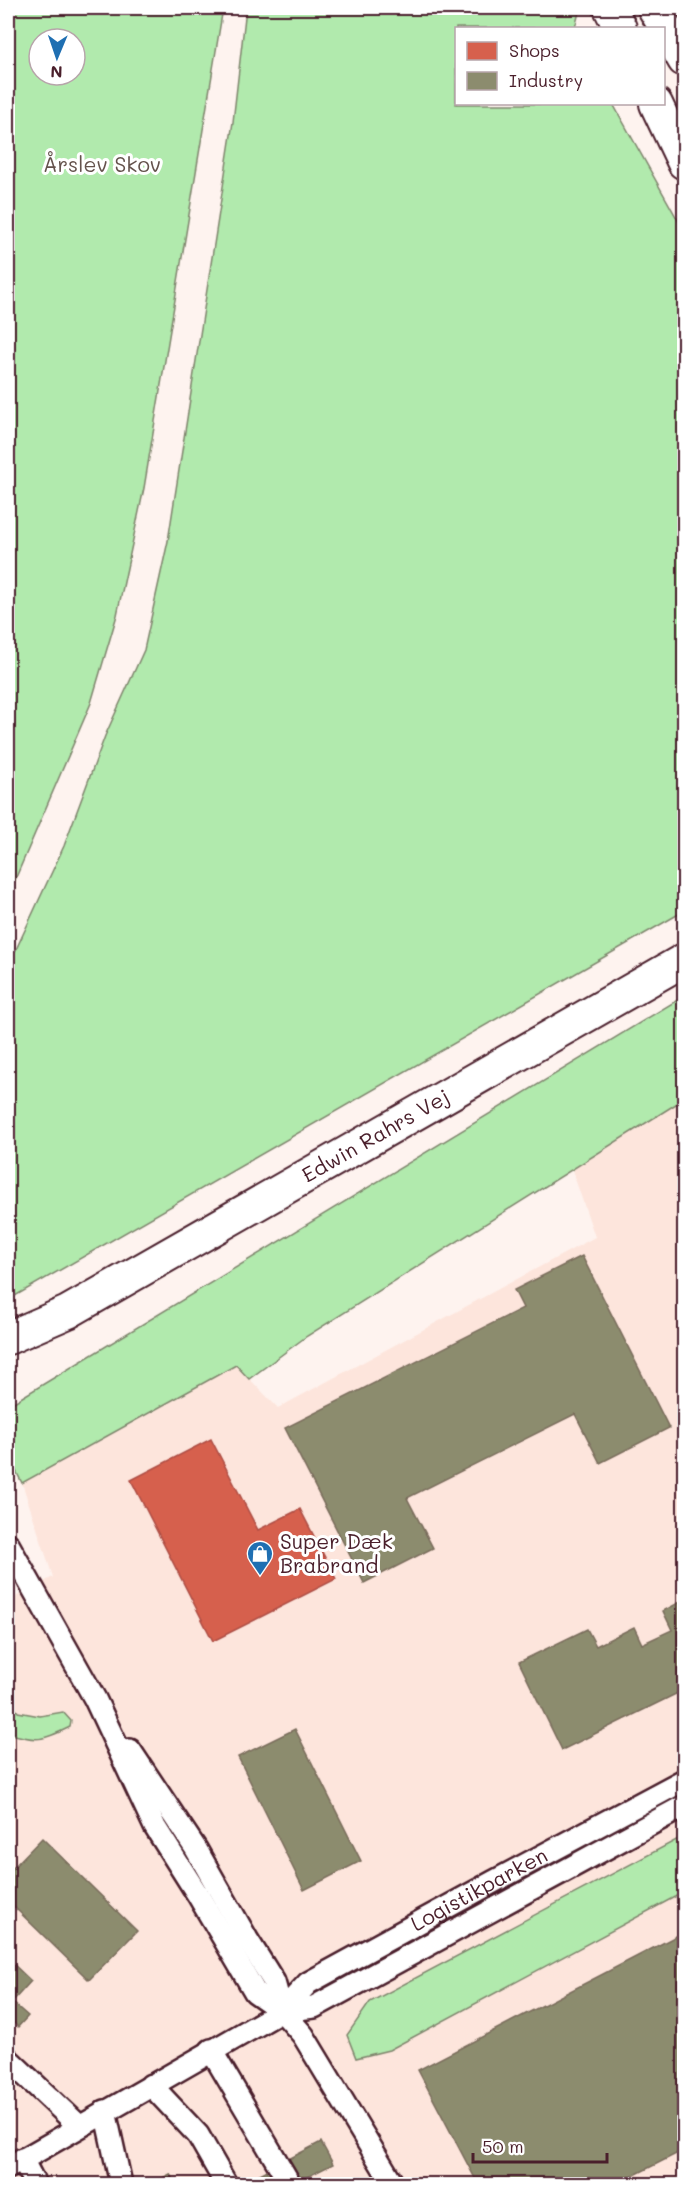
<svg xmlns="http://www.w3.org/2000/svg" width="692" height="2192" font-family="Mali,sans-serif">
<rect width="100%" height="100%" fill="#fef3ef"/>
<filter id="ink" filterUnits="userSpaceOnUse"><feTurbulence type="fractalNoise" baseFrequency=".0167" numOctaves="2"/><feDisplacementMap in="SourceGraphic" scale="12" xChannelSelector="R" yChannelSelector="G"/><feConvolveMatrix kernelMatrix="1 2 1 2 8 2 1 2 1" color-interpolation-filters="sRGB"/></filter>
<g filter="url(#ink)">
<path fill="#fde5dc" d="M 684,1097 L 684,2184 L 8,2184 L 8,1601 L 53,1577 L 22,1483 L 236,1365 L 278,1408 L 595,1237 L 570,1164 Z"/>
<g fill="#b1eaad" stroke="#7e846c" stroke-width="1.5" fill-rule="evenodd">
<path d="M 8,8 L 223,8 L 144,488 L 117,615 L 91,703 L 8,896 ZM 39,39 L 75,39 L 75,75 L 39,75 Z"/>
<path d="M 246,8 L 580,8 L 575,28 L 456,28 L 456,104 L 613,104 L 684,231 L 684,911 L 8,1300 L 8,962 L 12,958 L 64,846 L 105,736 L 144,650 L 168,541 L 233,122 Z"/>
<path d="M 684,996 L 684,1099 L 307,1336 L 249,1379 L 236,1365 L 22,1483 L 8,1455 L 9,1405 Z"/>
<path d="M 8,1699 L 18,1712 L 40,1716 L 63,1712 L 71,1721 L 70,1727 C 42,1741 37,1742 8,1733 Z"/>
<path d="M 684,1836 L 684,1892 L 389,2050 L 356,2058 L 347,2035 L 370,2002 Z"/>
</g>
<path fill="#d6604d" stroke="#ac4c43" stroke-width="1.5" d="M 211,1439 L 258,1530 L 300,1509 L 336,1579 L 213,1641 L 131,1480 Z"/>
<g fill="#8c8c6e" stroke="#786b5a" stroke-width="1.5">
<path d="M 582,1256 L 669,1428 L 600,1463 L 575,1414 L 407,1498 L 433,1548 L 364,1583 L 285,1428 L 523,1308 L 514,1290 Z"/>
<path d="M 684,1600 L 684,1690 L 562,1750 L 519,1662 L 587,1629 L 596,1646 L 634,1627 L 642,1644 L 672,1630 L 663,1611 Z"/>
<path d="M 295,1729 L 361,1861 L 304,1890 L 238,1757 Z"/>
<path d="M 42,1838 L 137,1931 L 89,1980 L 8,1901 L 8,1873 Z"/>
<path d="M 684,1932 L 684,2150 L 617,2184 L 478,2184 L 418,2070 Z"/>
<path d="M 8,1959 L 31,1981 L 12,2002 L 28,2016 L 18,2027 L 8,2017 Z"/>
<path d="M 321,2142 L 333,2164 L 293,2184 L 261,2184 L 256,2176 Z"/>
<path d="M 170,2174 L 175,2184 L 151,2184 Z"/>
</g>
<g fill="none" stroke-linecap="round" stroke-linejoin="round">
<defs>
<g id="minor">
<path d="M 8,1544 L 95,1699 L 155,1827 L 198,1895 L 255,1992 L 282,2011 L 303,2035 L 393,2184"/>
<path d="M 130,1750 L 196,1849 L 247,1939 L 274,1982 L 282,2011"/>
<path d="M 282,2011 L 314,2007 L 684,1806"/>
<path d="M 211,2050 L 290,2184"/>
<path d="M 8,2059 L 79,2126"/>
<path d="M 151,2085 L 198,2135 L 226,2184"/>
<path d="M 105,2111 L 121,2184"/>
<path d="M 22,2159 L 35,2184"/>
<path id="s1" d="M 8,2168 L 282,2011 L 308,1983 L 493,1882 L 684,1780"/>
</g>
<g id="highway">
<path d="M 610,8 L 620,28"/>
<path d="M 654,8 L 684,60"/>
<path d="M 656,104 L 684,163"/>
<path id="s2" d="M 8,1338 L 68,1312 L 684,960"/>
</g>
</defs>
<use href="#minor" stroke="#4a1f2b" stroke-width="26"/>
<use href="#highway" stroke="#4a1f2b" stroke-width="36"/>
<use href="#minor" stroke="#fff" stroke-width="21"/>
<use href="#highway" stroke="#fff" stroke-width="32"/>
</g>
</g>
<defs>
<symbol id="shop-pin" viewBox="-11 -11 22 30"><path d="M0 17L-7.5 6A9.5 9.5 0 1 1 7.5 6Z" fill="#1f6fb2" stroke="#fff"/><path d="M-5-2.5h2.3a2.7 3.5 0 0 1 5.4 0H5L5.5 6h-11ZM-1.5-2.5h3a1.5 2.3 0 0 0-3 0Z" fill="#fff"/></symbol>
</defs>
<g fill-rule="evenodd">
<use href="#shop-pin" x="245" y="1539" width="30" height="40"/>
</g>
<g text-anchor="middle" stroke-width="6" stroke-linejoin="round" paint-order="stroke">
<g font-size="21" fill="#64524c" stroke="#fff">
<text x="102" y="172">Årslev Skov</text>
</g>
<g font-size="21" fill="#4a1f2b" stroke="#fff">
<text dy="7" stroke="none"><textPath href="#s2" startOffset="420">Edwin Rahrs Vej</textPath></text>
<text dy="7" stroke="none"><textPath href="#s1" startOffset="549">Logistikparken</textPath></text>
</g>
<g font-size="21" fill="#4a1f2b" stroke="#fff" text-anchor="start">
<text x="280" y="1549">Super Dæk<tspan x="280" dy="24">Brabrand</tspan></text>
</g>
</g>
<rect width="692" height="2192" fill="none" stroke="#fff" stroke-width="30"/>
<rect x="15" y="15" width="662" height="2162" fill="none" stroke="#4a1f2b" stroke-width="2" filter="url(#ink)"/>
<rect x="455" y="27" width="210" height="78" fill="#ffffff" stroke="#b7a5aa" stroke-width="1.5"/>
<rect x="467" y="42" width="30" height="18" fill="#d6604d" stroke="#b7a5aa" stroke-width="1.5"/>
<text x="509" y="57" font-size="18" fill="#4a1f2b">Shops</text>
<rect x="467" y="72" width="30" height="18" fill="#8c8c6e" stroke="#b7a5aa" stroke-width="1.5"/>
<text x="509" y="87" font-size="18" fill="#4a1f2b">Industry</text>
<g transform="translate(57 57) rotate(182)"><circle r="28" fill="#ffffff" stroke="#b7a5aa" stroke-width="1.5"/>
<path d="M0-4.5L10 22L0 15L-10 22Z" fill="#1f6fb2"/>
<text y="-9" font-size="16" font-weight="bold" text-anchor="middle" fill="#4a1f2b">N</text>
</g>
<path d="M473 2153v9h134v-9" fill="none" stroke="#4a1f2b" stroke-width="3"/>
<text x="482" y="2153" font-size="18" fill="#4a1f2b" stroke="#ffffff" stroke-width="4.5" paint-order="stroke">50 m</text>
</svg>
